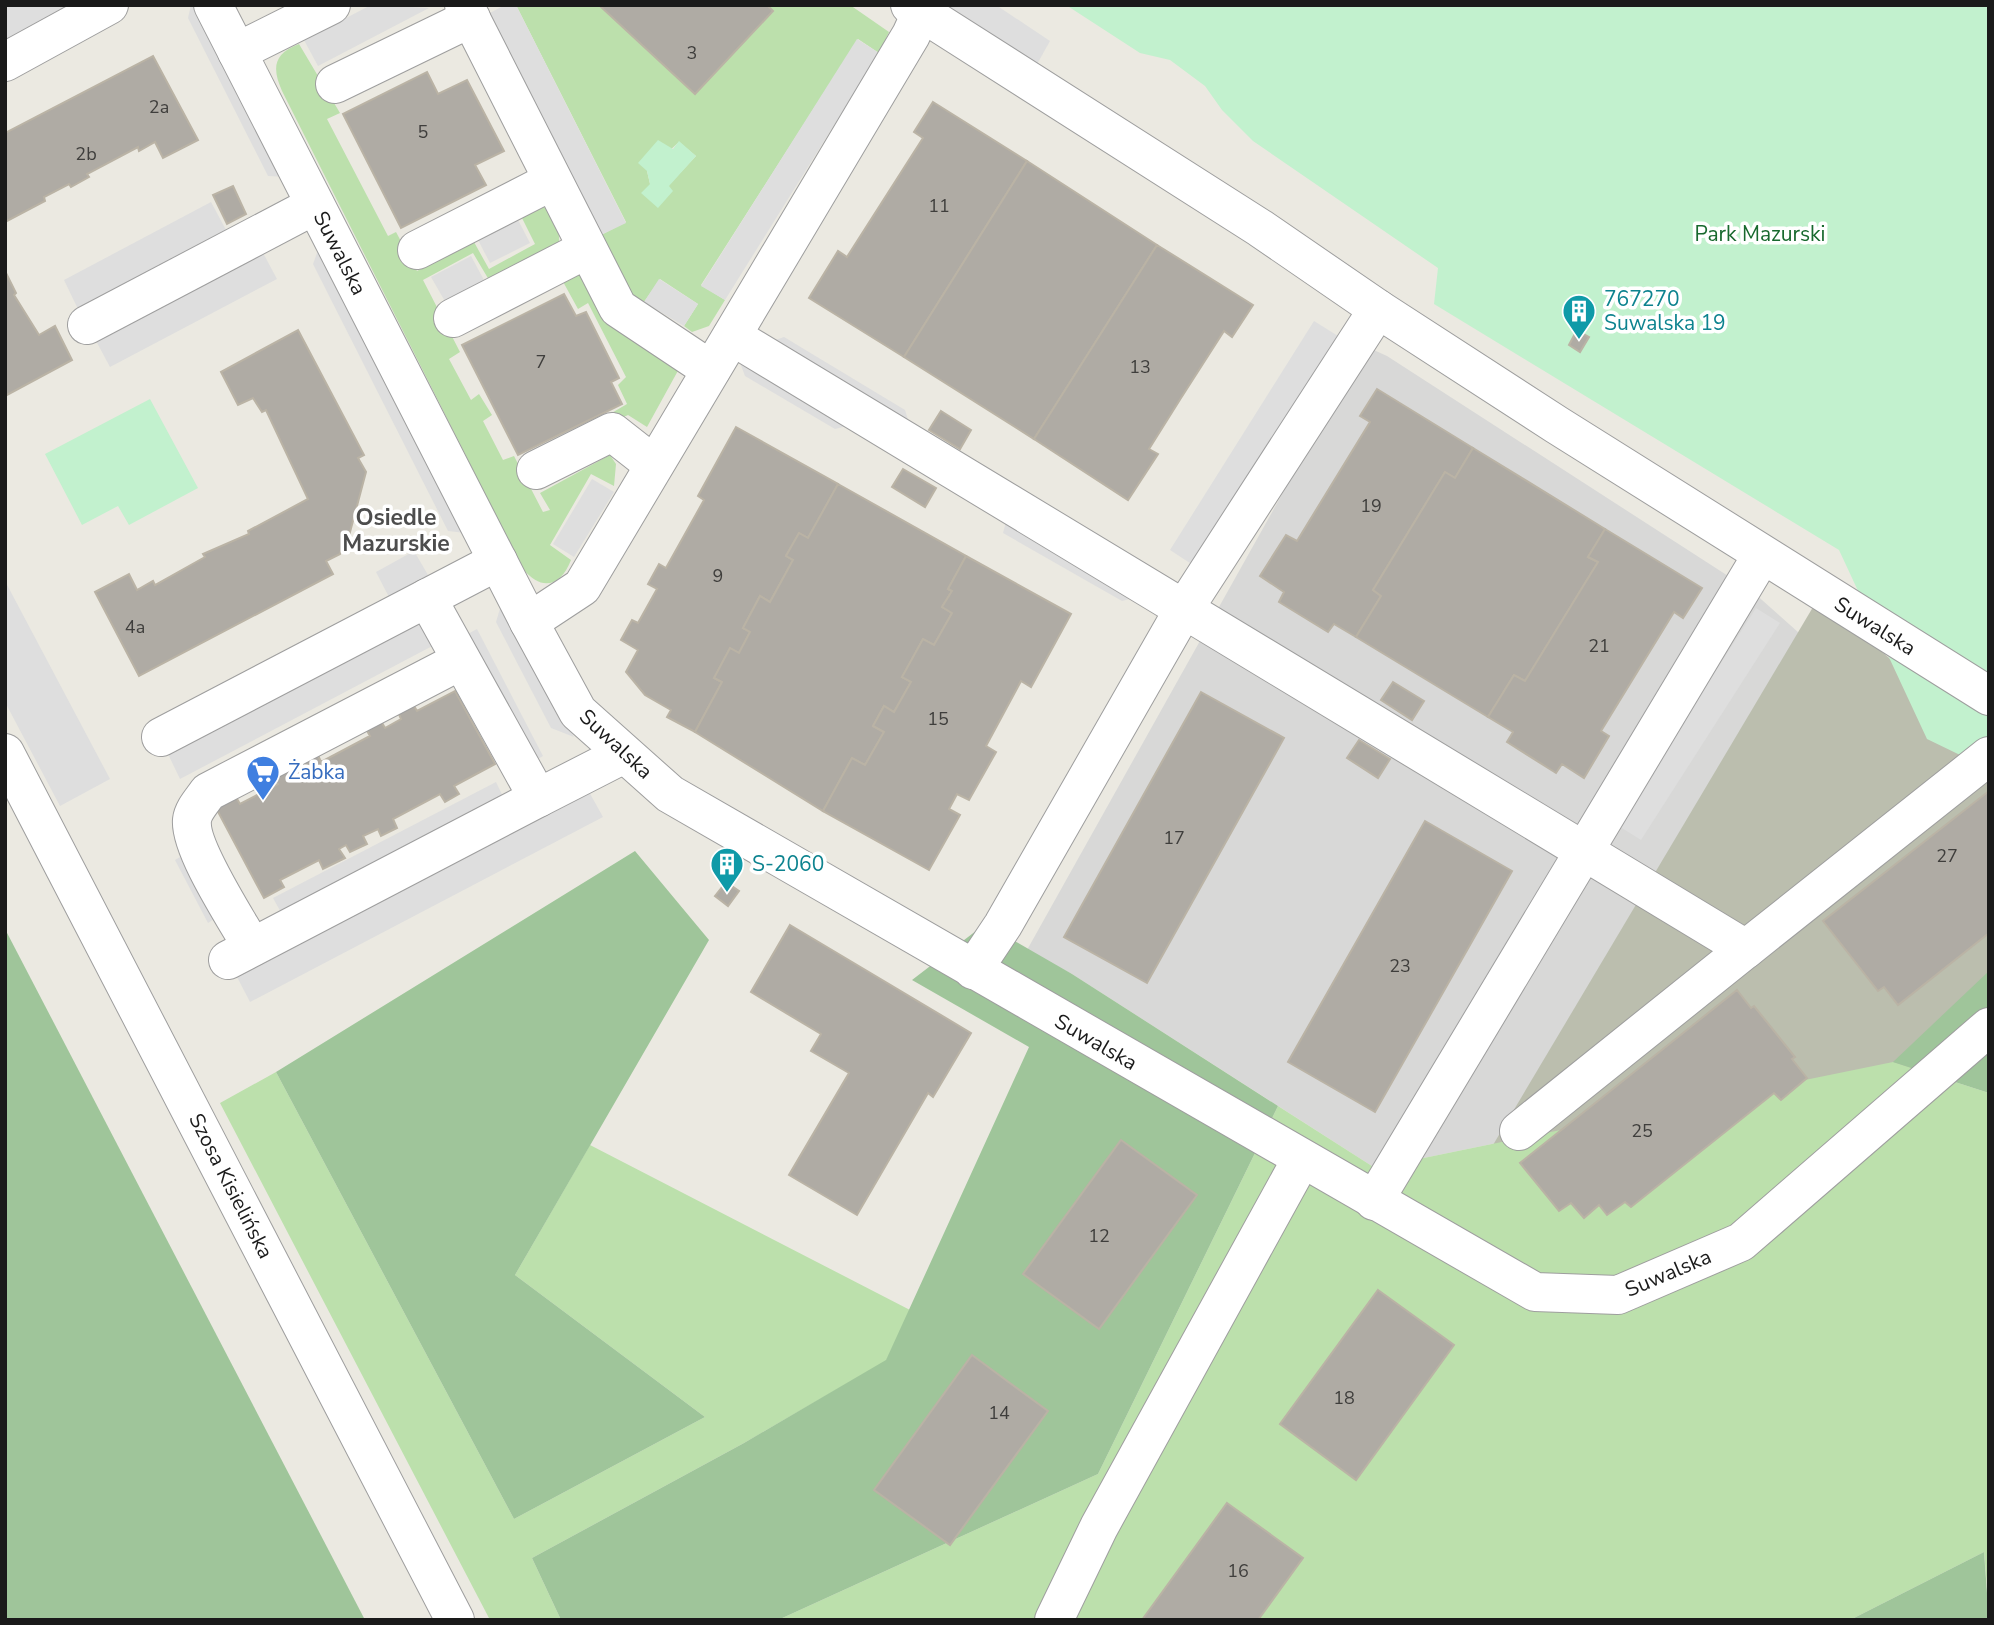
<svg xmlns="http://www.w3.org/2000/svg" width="1994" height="1625" font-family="'Nunito Sans',sans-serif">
<rect width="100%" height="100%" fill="#ebe9e1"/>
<path fill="#d8d8d7" d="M 1365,346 L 1387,356 L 1753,592 L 1963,779 L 1893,1062 L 1375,1168 L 1072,974 L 1027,950 Z"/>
<path fill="#bbbeae" d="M 1819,597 L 1989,745 L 1989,1066 L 1418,1271 Z"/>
<g fill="#bce0ac" fill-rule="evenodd">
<path d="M 516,5 L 850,5 L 889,32 L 879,53 L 858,39 L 701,285 L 725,300 L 709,326 L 692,332 L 684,326 L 698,304 L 660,279 L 644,302 L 621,305 L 601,235 L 626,222 ZM 679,142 L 696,156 L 668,186 L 650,184 L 647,171 Z"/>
<path d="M 299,44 L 340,113 L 327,119 L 388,236 L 396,232 L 417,271 L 474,242 L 489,269 L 535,244 L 521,216 L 537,207 L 544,207 C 554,218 560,228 559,242 L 489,280 L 473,253 L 423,280 L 460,352 L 449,359 L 471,400 L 479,394 L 492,415 L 483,421 L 503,460 L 514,456 L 543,512 L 550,510 L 540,493 L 610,455 L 616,464 L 614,486 L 591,474 L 550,545 L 571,560 C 561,586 542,592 523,569 L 282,91 C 272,68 273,54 299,44 Z"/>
<path d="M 583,267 L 680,367 L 647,427 L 628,415 L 602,427 L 598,421 L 627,404 L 618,385 L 626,377 L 588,303 L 578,309 L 561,278 Z"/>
<path d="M 1893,1062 L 1989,1093 L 1989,1609 L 1984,1552 L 1850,1620 L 778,1620 L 1098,1474 L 1278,1106 L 1375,1168 Z"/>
<path d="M 276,1072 L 514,1519 L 705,1417 L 515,1275 L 590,1145 L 910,1310 L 886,1361 L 744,1443 L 532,1558 L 561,1620 L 490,1620 L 220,1103 Z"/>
</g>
<g fill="#9fc59a">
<path d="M 635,851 L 709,940 L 515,1275 L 705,1417 L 514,1519 L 276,1072 Z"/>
<path d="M 985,924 L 1072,974 L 1278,1106 L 1098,1474 L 778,1620 L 561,1620 L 532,1558 L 744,1443 L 886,1360 L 1029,1047 L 912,980 Z"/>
<path d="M 5,929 L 365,1620 L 5,1620 Z"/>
<path d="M 1989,971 L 1989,1093 L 1893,1062 Z"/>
<path d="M 1984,1552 L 1989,1620 L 1850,1620 Z"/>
</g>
<g fill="#c2f1ce">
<path d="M 1066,5 L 1989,5 L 1989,769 L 1927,739 L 1839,550 L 1434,304 L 1438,268 L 1253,141 L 1222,110 L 1205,86 L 1170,60 L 1140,53 Z"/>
<path d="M 658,140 L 673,149 L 679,141 L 696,156 L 669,186 L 673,191 L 658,208 L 641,193 L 650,184 L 647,171 L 638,163 Z"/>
<path d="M 150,399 L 198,488 L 129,525 L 118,506 L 82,525 L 45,454 Z"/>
</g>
<g fill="#dedede">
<path d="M 5,5 L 81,5 L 5,45 Z"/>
<path d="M 191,5 L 199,5 L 288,177 L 268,176 L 188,18 Z"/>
<path d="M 371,5 L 429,8 L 318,66 L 304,40 Z"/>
<path d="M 505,5 L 516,5 L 626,223 L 601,235 L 488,14 Z"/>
<path d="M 943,5 L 996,5 L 1050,41 L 1036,66 Z"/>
<path d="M 857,39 L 879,53 L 725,300 L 701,286 Z"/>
<path d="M 211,202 L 226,230 L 78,309 L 64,280 Z"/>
<path d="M 517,218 L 530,243 L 490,263 L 477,238 Z"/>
<path d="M 323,237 L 474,534 L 448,531 L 313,264 Z"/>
<path d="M 262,251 L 277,279 L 110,367 L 95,339 Z"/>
<path d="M 471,256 L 485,282 L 446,303 L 431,277 Z"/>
<path d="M 659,279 L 698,304 L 684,326 L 644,302 Z"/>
<path d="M 1314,321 L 1338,336 L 1193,565 L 1170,550 Z"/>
<path d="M 784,337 L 905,410 L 910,426 L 767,343 Z"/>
<path d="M 739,360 L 851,425 L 835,429 L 745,376 Z"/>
<path d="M 592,479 L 614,492 L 574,557 L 553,544 Z"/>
<path d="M 1007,518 L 1137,597 L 1122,601 L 1003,533 Z"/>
<path d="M 414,551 L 428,575 L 389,597 L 376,572 Z"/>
<path d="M 5,581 L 110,779 L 60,806 L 5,702 Z"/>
<path d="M 502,602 L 574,737 L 551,728 L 496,622 Z"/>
<path d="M 1756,608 L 1780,623 L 1641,840 L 1617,825 Z"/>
<path d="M 425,618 L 438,643 L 180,779 L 168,754 Z"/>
<path d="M 477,629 L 543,756 L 531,763 L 464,636 Z"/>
<path d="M 496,782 L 505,801 L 283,916 L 273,898 Z"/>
<path d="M 588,790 L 603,817 L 250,1002 L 236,975 Z"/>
<path d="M 187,853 L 220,915 L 208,923 L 175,860 Z"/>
</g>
<g fill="#afaba4" stroke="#bab3a5" stroke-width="2">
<path d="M 767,5 L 773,11 L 695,94 L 600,6 Z"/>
<path d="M 153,56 L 198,140 L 163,158 L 155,142 L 139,151 L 138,147 L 87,174 L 89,177 L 71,187 L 69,184 L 44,197 L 45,201 L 5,222 L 5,133 Z"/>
<path d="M 427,72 L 438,94 L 467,80 L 504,151 L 475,165 L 486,185 L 401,228 L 343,114 Z"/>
<path d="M 933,102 L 1027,161 L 904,357 L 809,298 L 838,251 L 847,257 L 923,138 L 914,132 Z"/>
<path d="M 1027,161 L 1157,245 L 1034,439 L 904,357 Z"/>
<path d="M 233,186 L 246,214 L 227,224 L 213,195 Z"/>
<path d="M 1157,245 L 1253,305 L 1232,337 L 1224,331 L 1181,398 L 1149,449 L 1158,454 L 1128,500 L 1034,439 Z"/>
<path d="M 5,271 L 16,293 L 14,295 L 39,335 L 55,326 L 72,360 L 5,396 Z"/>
<path d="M 564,294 L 576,316 L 586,312 L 619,378 L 611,382 L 622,404 L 518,455 L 462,345 Z"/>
<path d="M 298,330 L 364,455 L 358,458 L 366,472 L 349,536 L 346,534 L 340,554 L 326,561 L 333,574 L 139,676 L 95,592 L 129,574 L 137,590 L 153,581 L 155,585 L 205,557 L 203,554 L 249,534 L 248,531 L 308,499 L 266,410 L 262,412 L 253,398 L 238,405 L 221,372 Z"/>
<path d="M 1577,330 L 1589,337 L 1580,352 L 1569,345 Z"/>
<path d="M 1377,389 L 1473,448 L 1455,478 L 1445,472 L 1373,590 L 1381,596 L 1356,637 L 1334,624 L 1328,632 L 1279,602 L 1284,592 L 1260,576 L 1286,535 L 1297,541 L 1370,422 L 1360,416 Z"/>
<path d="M 941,411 L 971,430 L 960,449 L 929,430 Z"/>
<path d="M 736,427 L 838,484 L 808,538 L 799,533 L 786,556 L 793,560 L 770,602 L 760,596 L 743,628 L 750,632 L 739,653 L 730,648 L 714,678 L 722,682 L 695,732 L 667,717 L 671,710 L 645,695 L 626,672 L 638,650 L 621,640 L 632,620 L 638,623 L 657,589 L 648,584 L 659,564 L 666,568 L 704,500 L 698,496 Z"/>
<path d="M 1473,448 L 1605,529 L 1588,557 L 1598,562 L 1525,681 L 1514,675 L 1488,717 L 1356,637 L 1381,596 L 1373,590 L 1445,472 L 1455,478 Z"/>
<path d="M 903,469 L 936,488 L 925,507 L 892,487 Z"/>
<path d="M 838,484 L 966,556 L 948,589 L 952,591 L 942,607 L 952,613 L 934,645 L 923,639 L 902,677 L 911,682 L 894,712 L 884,706 L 873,726 L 884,732 L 865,765 L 852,758 L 823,811 L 695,732 L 722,682 L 714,678 L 730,648 L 739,653 L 750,632 L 743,628 L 760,596 L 770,602 L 793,560 L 786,556 L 799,533 L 808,538 Z"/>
<path d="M 1605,529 L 1702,588 L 1683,618 L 1674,612 L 1601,731 L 1609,736 L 1584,778 L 1562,764 L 1556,773 L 1507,742 L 1513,732 L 1488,717 L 1514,675 L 1525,681 L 1598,562 L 1588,557 Z"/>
<path d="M 966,556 L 1071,614 L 1031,687 L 1021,681 L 986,746 L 996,752 L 969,800 L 957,794 L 949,809 L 960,815 L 929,870 L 823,811 L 852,758 L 865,765 L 884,732 L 873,726 L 884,706 L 894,712 L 911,682 L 902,677 L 923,639 L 934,645 L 952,613 L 942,607 L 952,591 L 948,589 Z"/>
<path d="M 1393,682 L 1424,701 L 1412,720 L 1381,700 Z"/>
<path d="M 455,691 L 495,764 L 454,786 L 459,794 L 445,802 L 440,794 L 393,819 L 397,828 L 381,836 L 378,829 L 363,836 L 367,844 L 350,852 L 346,845 L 339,849 L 345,858 L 323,869 L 319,860 L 280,880 L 284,887 L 264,898 L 216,808 L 236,797 L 240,804 L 278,784 L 273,776 L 294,765 L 299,774 L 308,769 L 304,762 L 318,755 L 321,762 L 370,736 L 366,729 L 381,721 L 385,728 L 401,719 L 398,712 L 413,704 L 417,711 Z"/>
<path d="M 1201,692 L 1284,738 L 1147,983 L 1064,937 Z"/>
<path d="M 1359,740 L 1390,759 L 1378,778 L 1347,758 Z"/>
<path d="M 1989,791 L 1989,933 L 1898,1005 L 1884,987 L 1878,991 L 1823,921 Z"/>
<path d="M 1425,821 L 1512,871 L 1375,1112 L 1288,1062 Z"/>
<path d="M 726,882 L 739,891 L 728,906 L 715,896 Z"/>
<path d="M 790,925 L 971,1033 L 933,1097 L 928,1093 L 857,1215 L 789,1175 L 849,1073 L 811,1051 L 821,1034 L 751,992 Z"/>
<path d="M 1737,990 L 1751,1008 L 1754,1006 L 1795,1057 L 1792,1059 L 1807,1078 L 1781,1100 L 1774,1093 L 1631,1207 L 1625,1202 L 1607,1215 L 1599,1205 L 1584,1218 L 1571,1203 L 1559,1211 L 1520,1163 Z"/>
<path d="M 1121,1140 L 1197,1195 L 1099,1329 L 1023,1274 Z"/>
<path d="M 1378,1290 L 1454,1345 L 1356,1480 L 1280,1424 Z"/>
<path d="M 972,1355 L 1048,1411 L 950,1545 L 874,1490 Z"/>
<path d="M 1227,1503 L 1303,1558 L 1258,1620 L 1142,1620 Z"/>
</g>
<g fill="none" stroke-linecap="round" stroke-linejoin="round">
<defs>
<g id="minor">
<path d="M 213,5 L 529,622 L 578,712 L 670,794 L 1535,1292 L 1618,1295 L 1741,1242 L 1989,1027"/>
<path d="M 464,5 L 618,308 L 711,370"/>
<path d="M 910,5 L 1260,228 L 1378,309 L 1557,425 L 1989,696"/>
<path d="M 237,52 L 331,5"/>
<path d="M 5,62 L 109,5"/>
<path d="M 335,84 L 471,18"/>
<path d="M 417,250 L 552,181"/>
<path d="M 453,318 L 587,249"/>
<path d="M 87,325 L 315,205"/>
<path d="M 732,336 L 1746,949 L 1989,756"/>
<path d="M 536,470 L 612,432 L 654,465"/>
<path d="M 529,622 L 582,587 L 911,35 L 921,13"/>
<path d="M 161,737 L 498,561"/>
<path d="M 5,753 L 455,1620"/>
<path d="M 538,798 L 624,754"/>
<path d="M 252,947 C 237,920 189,848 192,820 C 193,810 202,801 208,792 L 460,661"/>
<path d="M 228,960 L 538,798 L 427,598"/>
<path d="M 973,970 L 1003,925 L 1184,609 L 1378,309"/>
<path d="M 1519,1131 L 1746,949"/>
<path d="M 1374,1201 L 1762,555"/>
<path d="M 1054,1620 L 1099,1527 L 1301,1160"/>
</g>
</defs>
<use href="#minor" stroke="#9e9e9e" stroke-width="40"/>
<use href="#minor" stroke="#fff" stroke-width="38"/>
</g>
<defs>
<symbol id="building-pin" viewBox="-11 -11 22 30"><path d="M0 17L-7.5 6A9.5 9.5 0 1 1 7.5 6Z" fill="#0f9aa8" stroke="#fff"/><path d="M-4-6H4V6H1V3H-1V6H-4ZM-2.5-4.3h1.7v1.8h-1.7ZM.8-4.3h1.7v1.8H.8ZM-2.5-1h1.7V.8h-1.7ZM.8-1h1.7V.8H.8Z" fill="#fff"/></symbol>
<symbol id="supermarket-pin" viewBox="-11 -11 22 30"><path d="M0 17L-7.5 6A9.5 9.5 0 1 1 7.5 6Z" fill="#3f7fe0" stroke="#fff"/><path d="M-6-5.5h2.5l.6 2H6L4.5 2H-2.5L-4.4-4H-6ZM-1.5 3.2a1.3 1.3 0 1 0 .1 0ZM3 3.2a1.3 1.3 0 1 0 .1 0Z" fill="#fff"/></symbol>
</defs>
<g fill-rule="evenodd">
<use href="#building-pin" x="1560" y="292" width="38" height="52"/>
<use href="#supermarket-pin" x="244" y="753" width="38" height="52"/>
<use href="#building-pin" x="708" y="845" width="38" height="52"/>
</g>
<g text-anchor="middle" stroke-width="7" stroke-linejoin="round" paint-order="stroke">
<g font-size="18" fill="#3f3e3c">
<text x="692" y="59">3</text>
<text x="159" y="113">2a</text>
<text x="423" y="138">5</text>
<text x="86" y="160">2b</text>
<text x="939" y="212">11</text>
<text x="541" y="368">7</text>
<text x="1140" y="373">13</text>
<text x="1371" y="512">19</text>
<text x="718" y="582">9</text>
<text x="135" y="633">4a</text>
<text x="1599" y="652">21</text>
<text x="938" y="725">15</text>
<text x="1174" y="844">17</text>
<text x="1947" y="862">27</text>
<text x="1400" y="972">23</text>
<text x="1642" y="1137">25</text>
<text x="1099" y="1242">12</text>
<text x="1344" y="1404">18</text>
<text x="999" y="1419">14</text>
<text x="1238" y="1577">16</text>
</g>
<g font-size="21" fill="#18692e" stroke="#fff">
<text x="1760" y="241">Park Mazurski</text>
</g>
<g font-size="21" fill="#1a1a1a" stroke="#fff">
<text transform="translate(340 253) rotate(63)" y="7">Suwalska</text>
<text transform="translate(1875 626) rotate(32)" y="7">Suwalska</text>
<text transform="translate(616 744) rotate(43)" y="7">Suwalska</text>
<text transform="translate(1096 1042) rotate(30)" y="7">Suwalska</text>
<text transform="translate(231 1186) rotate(63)" y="7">Szosa Kisielińska</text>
<text transform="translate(1668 1273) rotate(-23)" y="7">Suwalska</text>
</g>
<g font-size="21" fill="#0d838f" stroke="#fff" text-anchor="start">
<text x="1604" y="306">767270<tspan x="1604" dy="24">Suwalska 19</tspan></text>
<text x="752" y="871">S-2060</text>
</g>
<g font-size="21" fill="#366cbe" stroke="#fff" text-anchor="start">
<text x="288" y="779">Żabka</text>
</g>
<g font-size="23" font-weight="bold" fill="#4d4d4d" stroke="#fff">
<text x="396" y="525">Osiedle<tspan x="396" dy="26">Mazurskie</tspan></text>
</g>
</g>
<rect width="1994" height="1625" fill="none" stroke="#1a1a1a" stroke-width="14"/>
</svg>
